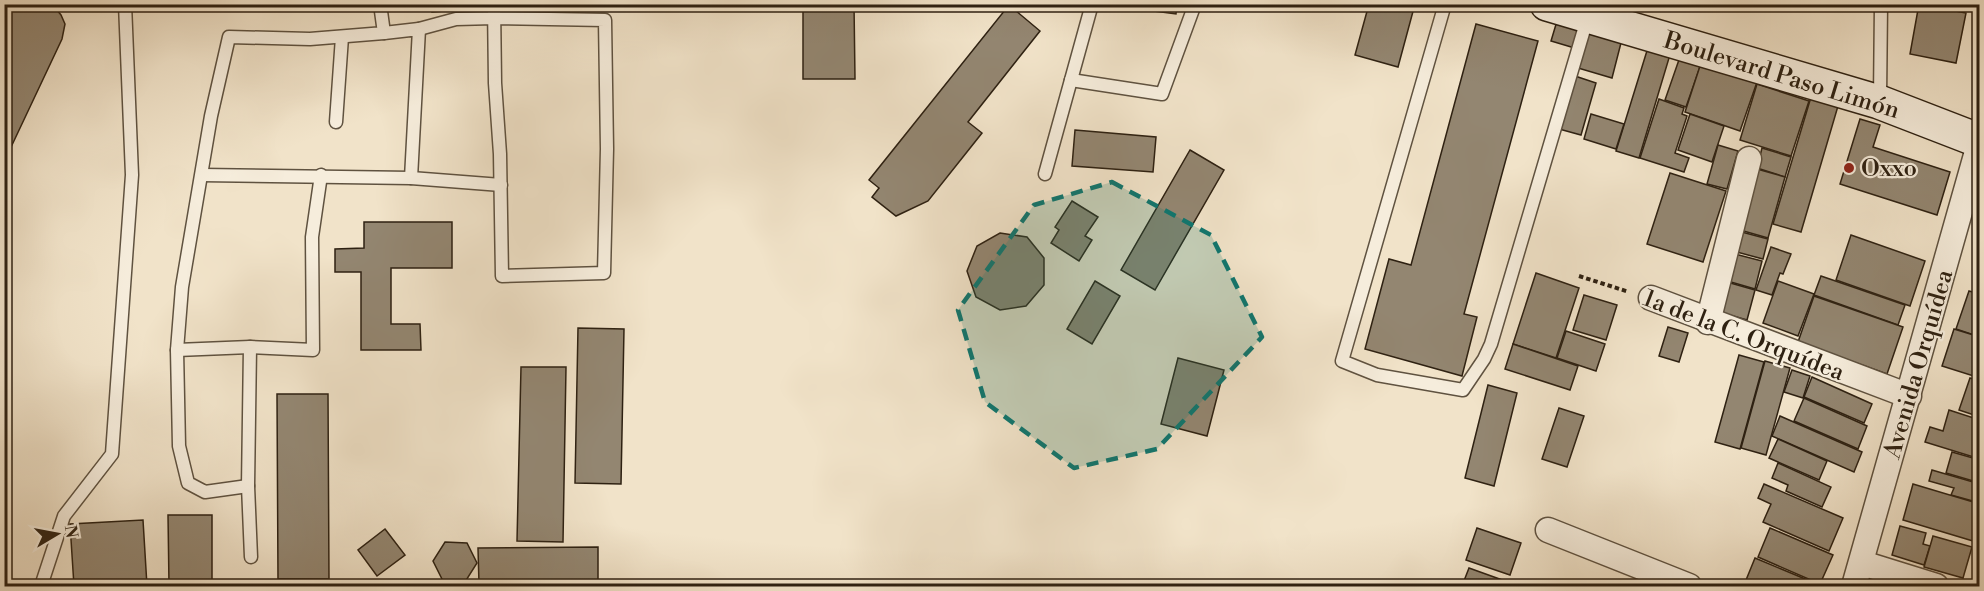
<svg xmlns="http://www.w3.org/2000/svg" width="1984" height="591" font-family="'Libre Bodoni',serif">
<rect width="100%" height="100%" fill="#f1e3c9"/>
<filter id="stains"><feTurbulence type="fractalNoise" baseFrequency=".00333" numOctaves="4"/><feColorMatrix values="0 0 0 0 .2 0 0 0 0 .09 0 0 0 0 .02 0 0 0 .5 -.17"/></filter>
<radialGradient id="worn" r=".72"><stop offset=".6" stop-color="#630" stop-opacity="0"/><stop offset="1" stop-color="#630" stop-opacity=".3"/></radialGradient>
<g fill="#938671" stroke="#2e2112" stroke-width="1.5">
<path d="M 12,4 L 52,4 L 61,15 L 65,24 L 62,39 L 4,162 L 4,19 Z"/>
<path d="M 431,4 L 472,4 L 472,9 L 432,12 Z"/>
<path d="M 803,4 L 854,4 L 855,79 L 803,79 Z"/>
<path d="M 1139,4 L 1177,4 L 1176,14 L 1139,9 Z"/>
<path d="M 1369,4 L 1415,4 L 1398,67 L 1355,55 Z"/>
<path d="M 1919,4 L 1966,13 L 1956,63 L 1910,54 Z"/>
<path d="M 1009,5 L 1040,31 L 968,122 L 982,133 L 928,201 L 896,216 L 872,197 L 879,188 L 869,180 Z"/>
<path d="M 1560,11 L 1587,19 L 1578,49 L 1551,41 Z"/>
<path d="M 1476,24 L 1538,41 L 1464,314 L 1477,317 L 1462,376 L 1365,349 L 1389,259 L 1411,265 Z"/>
<path d="M 1588,29 L 1622,39 L 1612,78 L 1578,68 Z"/>
<path d="M 1650,41 L 1672,48 L 1639,158 L 1616,151 Z"/>
<path d="M 1681,54 L 1702,61 L 1686,107 L 1665,100 Z"/>
<path d="M 1701,63 L 1757,82 L 1740,131 L 1685,112 Z"/>
<path d="M 1575,76 L 1596,83 L 1581,135 L 1559,129 Z"/>
<path d="M 1757,84 L 1809,101 L 1791,156 L 1740,140 Z"/>
<path d="M 1811,97 L 1838,106 L 1801,232 L 1773,224 Z"/>
<path d="M 1659,99 L 1684,108 L 1682,114 L 1687,116 L 1675,153 L 1689,158 L 1684,172 L 1640,158 Z"/>
<path d="M 1591,114 L 1624,124 L 1616,149 L 1584,139 Z"/>
<path d="M 1690,114 L 1724,126 L 1712,162 L 1678,150 Z"/>
<path d="M 1860,119 L 1880,125 L 1873,147 L 1950,172 L 1937,215 L 1840,184 Z"/>
<path d="M 1075,130 L 1156,137 L 1153,172 L 1072,166 Z"/>
<path d="M 1718,145 L 1738,151 L 1727,189 L 1707,184 Z"/>
<path d="M 1762,148 L 1791,157 L 1785,177 L 1757,168 Z"/>
<path d="M 1190,150 L 1224,170 L 1155,290 L 1121,270 Z"/>
<path d="M 1757,169 L 1785,177 L 1768,238 L 1740,230 Z"/>
<path d="M 1670,173 L 1726,191 L 1703,262 L 1647,244 Z"/>
<path d="M 1072,201 L 1098,217 L 1085,236 L 1092,240 L 1079,261 L 1051,243 L 1059,230 L 1055,227 Z"/>
<path d="M 364,222 L 452,222 L 452,268 L 391,268 L 391,324 L 420,324 L 421,350 L 361,350 L 361,272 L 335,272 L 335,249 L 364,248 Z"/>
<path d="M 1738,231 L 1768,239 L 1763,259 L 1733,251 Z"/>
<path d="M 1000,233 L 1027,237 L 1044,258 L 1044,285 L 1026,306 L 1000,310 L 976,297 L 967,271 L 977,246 Z"/>
<path d="M 1851,235 L 1925,261 L 1910,306 L 1836,280 Z"/>
<path d="M 1771,247 L 1791,254 L 1783,274 L 1780,273 L 1772,295 L 1756,290 Z"/>
<path d="M 1731,253 L 1762,261 L 1755,289 L 1724,280 Z"/>
<path d="M 1536,273 L 1579,288 L 1556,358 L 1513,344 Z"/>
<path d="M 1978,275 L 1980,275 L 1980,294 L 1973,291 Z"/>
<path d="M 1821,276 L 1905,305 L 1898,325 L 1814,295 Z"/>
<path d="M 1095,281 L 1120,296 L 1092,344 L 1067,329 Z"/>
<path d="M 1778,281 L 1814,294 L 1798,336 L 1763,323 Z"/>
<path d="M 1727,282 L 1755,290 L 1747,320 L 1719,312 Z"/>
<path d="M 1969,291 L 1980,294 L 1980,337 L 1956,329 Z"/>
<path d="M 1584,295 L 1617,305 L 1606,340 L 1573,330 Z"/>
<path d="M 1814,296 L 1903,327 L 1887,374 L 1798,342 Z"/>
<path d="M 1668,327 L 1688,333 L 1679,362 L 1659,356 Z"/>
<path d="M 578,328 L 624,329 L 621,484 L 575,483 Z"/>
<path d="M 1954,329 L 1980,337 L 1980,378 L 1942,366 Z"/>
<path d="M 1566,331 L 1605,344 L 1596,371 L 1557,358 Z"/>
<path d="M 1513,344 L 1578,366 L 1570,390 L 1505,369 Z"/>
<path d="M 1739,355 L 1764,362 L 1740,449 L 1715,442 Z"/>
<path d="M 1178,358 L 1224,370 L 1207,436 L 1161,424 Z"/>
<path d="M 1765,361 L 1790,368 L 1766,455 L 1741,448 Z"/>
<path d="M 521,367 L 566,367 L 563,542 L 517,541 Z"/>
<path d="M 1792,370 L 1810,376 L 1803,398 L 1784,392 Z"/>
<path d="M 1812,377 L 1872,404 L 1864,423 L 1804,397 Z"/>
<path d="M 1970,378 L 1980,381 L 1980,417 L 1959,410 Z"/>
<path d="M 1488,385 L 1517,393 L 1494,486 L 1465,478 Z"/>
<path d="M 277,394 L 328,394 L 329,579 L 278,579 Z"/>
<path d="M 1804,398 L 1867,426 L 1858,449 L 1794,421 Z"/>
<path d="M 1559,408 L 1584,416 L 1567,467 L 1542,459 Z"/>
<path d="M 1949,410 L 1980,420 L 1980,459 L 1925,442 L 1930,427 L 1943,431 Z"/>
<path d="M 1780,416 L 1862,452 L 1854,472 L 1772,436 Z"/>
<path d="M 1778,439 L 1827,461 L 1819,480 L 1769,458 Z"/>
<path d="M 1952,452 L 1980,460 L 1980,483 L 1946,473 Z"/>
<path d="M 1778,463 L 1831,487 L 1822,507 L 1786,491 L 1788,485 L 1772,478 Z"/>
<path d="M 1932,470 L 1980,484 L 1980,503 L 1951,495 L 1954,488 L 1929,481 Z"/>
<path d="M 1764,484 L 1843,518 L 1829,551 L 1763,522 L 1771,504 L 1758,498 Z"/>
<path d="M 1913,484 L 1980,504 L 1980,518 L 1973,541 L 1903,520 Z"/>
<path d="M 168,515 L 212,515 L 212,584 L 169,585 Z"/>
<path d="M 143,520 L 147,586 L 74,586 L 70,524 Z"/>
<path d="M 1900,526 L 1926,533 L 1923,544 L 1930,546 L 1924,565 L 1892,555 Z"/>
<path d="M 1477,528 L 1521,543 L 1510,575 L 1466,560 Z"/>
<path d="M 1770,528 L 1833,555 L 1820,584 L 1758,557 Z"/>
<path d="M 385,529 L 405,555 L 377,576 L 358,550 Z"/>
<path d="M 1933,536 L 1972,547 L 1963,578 L 1924,567 Z"/>
<path d="M 445,542 L 467,543 L 477,563 L 465,582 L 443,581 L 433,561 Z"/>
<path d="M 598,547 L 598,586 L 448,586 L 448,584 L 479,584 L 478,548 Z"/>
<path d="M 1755,558 L 1822,586 L 1748,586 L 1744,585 Z"/>
<path d="M 1469,568 L 1519,586 L 1462,586 Z"/>
</g>
<g fill="none" stroke-linecap="round" stroke-linejoin="round">
<defs>
<g id="service">
<path d="M 1445,4 L 1342,361 L 1377,375 L 1463,390 L 1484,359 L 1491,344 L 1588,16"/>
<path d="M 419,29 L 456,19 L 494,18 L 605,20 L 607,149 L 604,273 L 502,276 L 500,154 L 495,83 L 494,4"/>
<path d="M 384,33 L 419,29 L 411,178"/>
<path d="M 1071,80 L 1162,94 L 1195,4"/>
<path d="M 1880,99 L 1881,4"/>
<path d="M 336,122 L 342,37"/>
<path d="M 1045,174 L 1092,4"/>
<path d="M 202,175 L 411,178 L 501,185"/>
<path d="M 250,347 L 248,486 L 251,557"/>
<path d="M 177,350 L 250,347 L 313,350 L 312,237 L 321,175"/>
<path d="M 248,486 L 205,492 L 188,483 L 179,446 L 177,350 L 182,287 L 211,116 L 229,37 L 310,39 L 384,33 L 380,4"/>
<path d="M 41,586 L 64,516 L 112,454 L 132,175 L 125,4"/>
</g>
<g id="minor">
<path d="M 1651,298 L 1909,396"/>
<path d="M 1708,322 L 1749,159"/>
<path d="M 1548,530 L 1689,586"/>
<path d="M 1862,563 L 1936,586"/>
<path d="M 1854,586 L 1980,141"/>
</g>
<path id="secondary" d="M 1547,4 L 1879,102 L 1980,141"/>
</defs>
<use href="#service" stroke="#5f5240" stroke-width="15"/>
<use href="#minor" stroke="#5f5240" stroke-width="27"/>
<use href="#secondary" stroke="#2e2112" stroke-width="36"/>
<path stroke="#2e2112" stroke-width="4" stroke-dasharray="4.5 3" stroke-linecap="butt" d="M 1579,276 L 1629,292"/>
<use href="#service" stroke="#f6eddc" stroke-width="12"/>
<use href="#minor" stroke="#f6eddc" stroke-width="24"/>
<use href="#secondary" stroke="#f6eddc" stroke-width="33"/>
</g>
<path fill="#0f766e" fill-opacity="0.2" stroke="#0f766e" stroke-width="4.5" stroke-dasharray="12 8" stroke-linejoin="round" d="M 1112,182 L 1211,235 L 1262,337 L 1157,449 L 1074,468 L 985,402 L 958,310 L 1034,205 Z"/>
<circle fill="#8f2418" stroke="#f6eddc" stroke-width="2" cx="1849" cy="168" r="6"/>
<g text-anchor="middle" stroke-width="4.5" stroke-linejoin="round" paint-order="stroke">
<g font-size="24" fill="#2e2112" stroke="#f6eddc">
<text transform="translate(1782 75) rotate(17)" y="8">Boulevard Paso Limón</text>
<text transform="translate(1744 335) rotate(21)" y="8">1a de la C. Orquídea</text>
<text transform="translate(1918 364) rotate(-74)" y="8">Avenida Orquídea</text>
</g>
<g font-size="24" fill="#2e2112" stroke="#f6eddc" text-anchor="start">
<text x="1861" y="176">Oxxo</text>
</g>
</g>
<rect width="1984" height="591" fill="none" stroke="#f1e3c9" stroke-width="24"/>
<rect x="6" y="6" width="1972" height="579" fill="none" stroke="#2e2112" stroke-width="3"/>
<rect x="12" y="12" width="1960" height="567" fill="none" stroke="#2e2112" stroke-width="1.5"/>
<g transform="translate(57 534) rotate(80)" stroke="#f6eddc" stroke-width="4.5" paint-order="stroke">
<path d="M0-4.5L10 22L0 15L-10 22Z" fill="#2e2112"/>
<text y="-9" font-size="16" font-weight="bold" text-anchor="middle" fill="#2e2112">N</text>
</g>
<rect width="100%" height="100%" filter="url(#stains)"/>
<rect width="100%" height="100%" fill="url(#worn)"/>
</svg>
